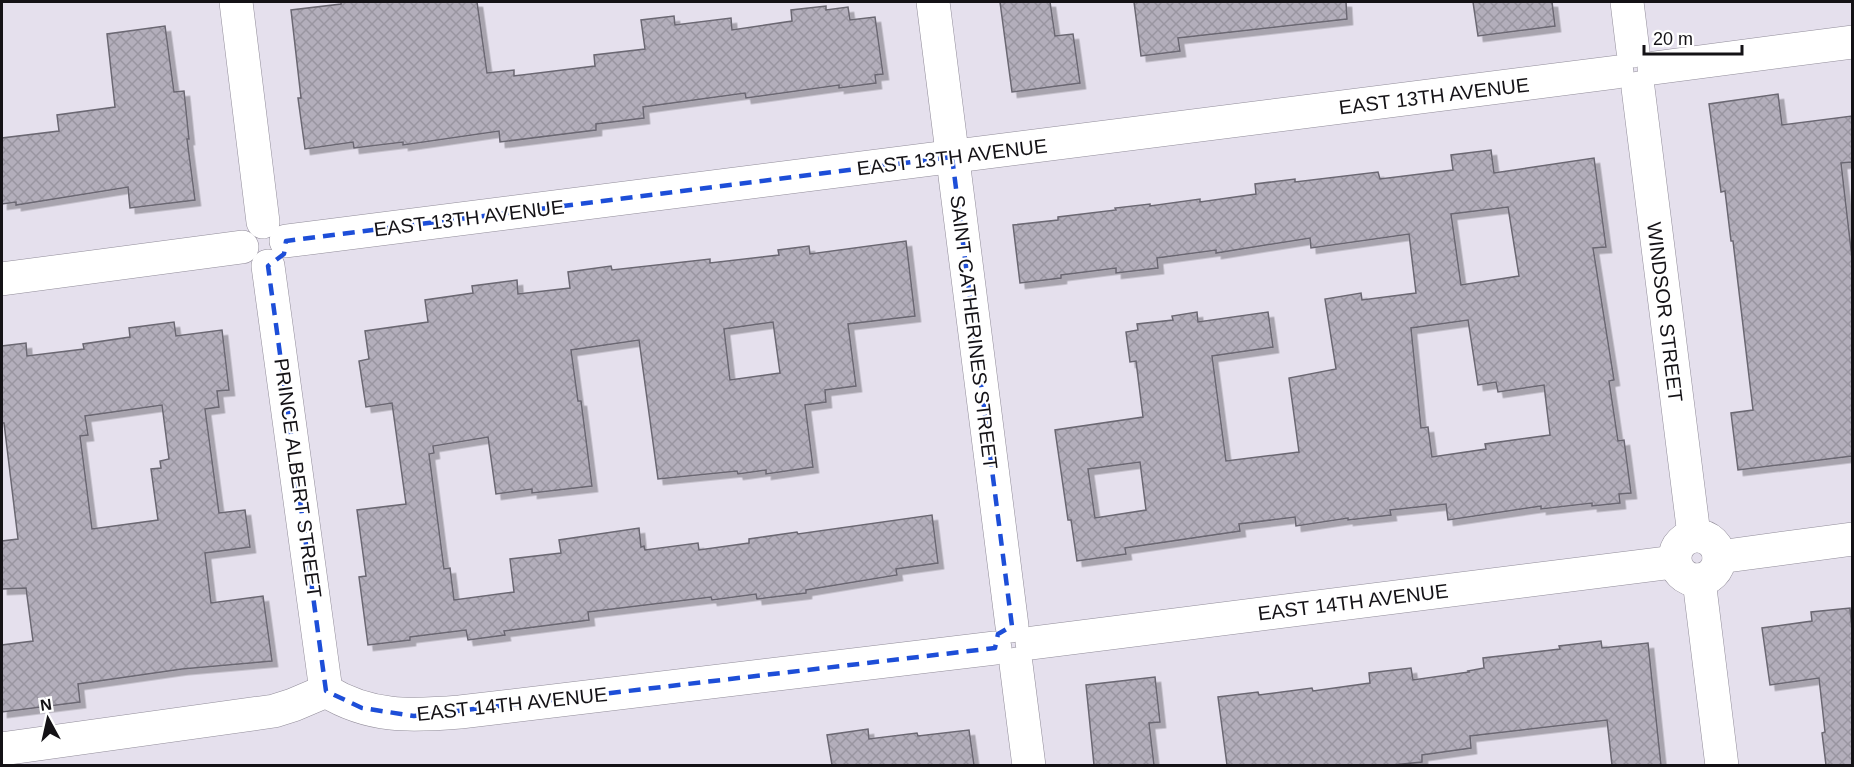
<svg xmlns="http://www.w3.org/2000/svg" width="1854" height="767" font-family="Helvetica,sans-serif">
<defs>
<pattern id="building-cross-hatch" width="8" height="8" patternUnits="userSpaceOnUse" patternTransform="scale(1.5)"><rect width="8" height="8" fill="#b3aebb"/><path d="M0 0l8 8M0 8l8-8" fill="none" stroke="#9995a0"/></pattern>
<filter id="shadow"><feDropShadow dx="5.5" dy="5.5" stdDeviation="0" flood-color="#0004"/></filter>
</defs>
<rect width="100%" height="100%" fill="#e5e0ed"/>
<g fill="url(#building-cross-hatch)" stroke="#6b6772" stroke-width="1.5" fill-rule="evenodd" filter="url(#shadow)">
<path d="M 341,2 L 477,2 L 487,73 L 514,70 L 514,76 L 595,66 L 594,55 L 645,49 L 641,20 L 674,16 L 675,25 L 731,18 L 732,30 L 792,21 L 791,10 L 826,6 L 826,10 L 848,7 L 850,20 L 875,17 L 883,74 L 875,75 L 876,83 L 839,88 L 839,85 L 746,98 L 745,93 L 643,107 L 644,118 L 596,124 L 596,130 L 500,142 L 499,131 L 403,145 L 403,142 L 354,148 L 353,142 L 305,149 L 298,98 L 301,98 L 291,10 L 341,4 Z"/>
<path d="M 1000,2 L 1050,2 L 1055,36 L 1073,34 L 1080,83 L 1012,92 Z"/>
<path d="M 1134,2 L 1346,2 L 1347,19 L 1178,38 L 1180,51 L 1141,56 Z"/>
<path d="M 1473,2 L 1552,2 L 1555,26 L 1478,36 Z"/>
<path d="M 165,26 L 174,92 L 184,91 L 189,139 L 187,139 L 195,200 L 130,208 L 128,187 L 16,205 L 16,202 L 2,204 L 2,138 L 59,131 L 57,115 L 115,107 L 107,34 Z"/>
<path d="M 1778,94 L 1782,125 L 1852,116 L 1852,162 L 1841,163 L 1852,258 L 1852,456 L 1738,470 L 1731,413 L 1753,410 L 1733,241 L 1731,241 L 1725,191 L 1721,192 L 1709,104 Z"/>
<path d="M 1491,150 L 1494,173 L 1594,158 L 1606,247 L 1593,248 L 1614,380 L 1609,381 L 1618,441 L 1624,440 L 1631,493 L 1619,494 L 1620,503 L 1592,506 L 1592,503 L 1541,509 L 1541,506 L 1448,520 L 1446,504 L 1390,510 L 1391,515 L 1348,520 L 1348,518 L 1296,526 L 1295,517 L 1239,524 L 1240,531 L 1125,548 L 1126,554 L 1077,561 L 1071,520 L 1068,520 L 1055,430 L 1143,417 L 1136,361 L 1130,362 L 1126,332 L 1138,330 L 1137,324 L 1173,320 L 1172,316 L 1197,312 L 1198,322 L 1268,312 L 1273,347 L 1212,356 L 1226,461 L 1299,452 L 1289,378 L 1336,369 L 1325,299 L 1361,293 L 1362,300 L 1416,293 L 1409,234 L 1311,248 L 1310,238 L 1216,253 L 1216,250 L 1157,258 L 1158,268 L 1116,273 L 1116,268 L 1061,275 L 1061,278 L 1020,283 L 1013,225 L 1058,220 L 1058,217 L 1116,210 L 1115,208 L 1150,204 L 1150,206 L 1200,199 L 1200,202 L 1256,194 L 1255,184 L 1295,179 L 1295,182 L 1378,172 L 1380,179 L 1453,170 L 1451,155 ZM 1508,207 L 1519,276 L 1461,285 L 1451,214 ZM 1468,320 L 1478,385 L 1496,382 L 1498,392 L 1544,385 L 1550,435 L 1485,444 L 1486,449 L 1432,457 L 1428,427 L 1421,428 L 1411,328 ZM 1140,462 L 1146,510 L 1095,518 L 1088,469 Z"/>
<path d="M 906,241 L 915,316 L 848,324 L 856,386 L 825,390 L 826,402 L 805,405 L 813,467 L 766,474 L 766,470 L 738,474 L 737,471 L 658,479 L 639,340 L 571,350 L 578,401 L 581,401 L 592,486 L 532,493 L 532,489 L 496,494 L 488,437 L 433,446 L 434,453 L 429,454 L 444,569 L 450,568 L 454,600 L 514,592 L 510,559 L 561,553 L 559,540 L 639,528 L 641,547 L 644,546 L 645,550 L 698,543 L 699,550 L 749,543 L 749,539 L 797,532 L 798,534 L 932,515 L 938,563 L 896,569 L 897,575 L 806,590 L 806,593 L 757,599 L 756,594 L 712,600 L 711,597 L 662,603 L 588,612 L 589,620 L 504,631 L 505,635 L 468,640 L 466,630 L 410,637 L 410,640 L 368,645 L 359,577 L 366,576 L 357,510 L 406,504 L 392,403 L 366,407 L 359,361 L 369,359 L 365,331 L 428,322 L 425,300 L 473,293 L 472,286 L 517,280 L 518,294 L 570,288 L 568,272 L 611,266 L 612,270 L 710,259 L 710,263 L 779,255 L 778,250 L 809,246 L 810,254 ZM 773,322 L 780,373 L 730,380 L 724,329 Z"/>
<path d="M 174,322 L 176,336 L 222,330 L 229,390 L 217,391 L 219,407 L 205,409 L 219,513 L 245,510 L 250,547 L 205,553 L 211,603 L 263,596 L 272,661 L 182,669 L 78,684 L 80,702 L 2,712 L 2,645 L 33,641 L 26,588 L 2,589 L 2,541 L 18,539 L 4,423 L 2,423 L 2,346 L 26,343 L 27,356 L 84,349 L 83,344 L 130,337 L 129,328 ZM 162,405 L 169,459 L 160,461 L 161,468 L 151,469 L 158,520 L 92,529 L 80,436 L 88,435 L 85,416 Z"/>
<path d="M 1850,608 L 1852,630 L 1852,765 L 1826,765 L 1822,733 L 1825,732 L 1819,678 L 1770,685 L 1762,628 L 1812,621 L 1811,612 Z"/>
<path d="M 1601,641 L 1602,648 L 1648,643 L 1661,765 L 1612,765 L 1607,720 L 1470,736 L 1471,748 L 1422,755 L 1422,762 L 1393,765 L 1227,765 L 1218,697 L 1258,692 L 1259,695 L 1312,688 L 1313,691 L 1370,683 L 1369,673 L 1411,668 L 1413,680 L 1469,672 L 1468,671 L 1484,668 L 1483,658 L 1560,649 L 1559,646 Z"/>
<path d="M 1155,677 L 1160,722 L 1149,723 L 1154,765 L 1094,765 L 1086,685 Z"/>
<path d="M 868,729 L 869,739 L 917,733 L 918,736 L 969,730 L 974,765 L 832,765 L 827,735 Z"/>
</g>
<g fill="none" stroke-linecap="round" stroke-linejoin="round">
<defs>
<g id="minor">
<path d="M 236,2 L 263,222"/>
<path d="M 933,2 L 1012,626"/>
<path d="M 1627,2 L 1633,51"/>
<path d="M 1654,68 L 1852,42"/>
<path d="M 1638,88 L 1694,535"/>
<path d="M 286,241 L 1617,72"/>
<path d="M 268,266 L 326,691"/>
<path d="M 2,279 L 242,247"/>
<circle cx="1697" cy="558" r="22"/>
<path d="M 1719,557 L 1852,539"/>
<path d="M 1699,580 L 1722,766"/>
<path d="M 1032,643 L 1674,562"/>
<path d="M 1016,664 L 1029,766"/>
<path d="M 326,691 C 370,718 411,716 460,712 L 995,648"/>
<path d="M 2,749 L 274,711 L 293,705 L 326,691"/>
</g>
</defs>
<use href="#minor" stroke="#918c99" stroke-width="34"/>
<use href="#minor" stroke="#fff" stroke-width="33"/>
</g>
<path fill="none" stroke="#1d4ed8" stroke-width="4.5" stroke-dasharray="12 8" stroke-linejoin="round" d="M 952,157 L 1012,626 L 998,634 L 995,648 L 414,716 L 362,708 L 326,691 L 268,266 L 284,254 L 286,241 Z"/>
<g text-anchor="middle" stroke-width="4.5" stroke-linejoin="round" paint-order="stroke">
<g font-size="20" fill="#141216" stroke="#fff">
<text transform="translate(1434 96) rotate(-7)" y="7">EAST 13TH AVENUE</text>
<text transform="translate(952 157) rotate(-7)" y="7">EAST 13TH AVENUE</text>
<text transform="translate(469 218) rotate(-7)" y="7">EAST 13TH AVENUE</text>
<text transform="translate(1665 312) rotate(83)" y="7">WINDSOR STREET</text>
<text transform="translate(974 332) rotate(83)" y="7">SAINT CATHERINES STREET</text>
<text transform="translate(298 478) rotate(82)" y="7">PRINCE ALBERT STREET</text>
<text transform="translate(1353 602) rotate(-7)" y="7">EAST 14TH AVENUE</text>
<text transform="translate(512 704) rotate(-6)" y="7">EAST 14TH AVENUE</text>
</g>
</g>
<rect width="1854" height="767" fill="none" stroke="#141216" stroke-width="6"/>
<g transform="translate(48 719) rotate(352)" stroke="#ffffff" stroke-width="4.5" paint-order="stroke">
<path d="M0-4.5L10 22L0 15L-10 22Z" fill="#141216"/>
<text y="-9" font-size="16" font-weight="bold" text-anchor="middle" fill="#141216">N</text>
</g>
<path d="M1644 45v9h98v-9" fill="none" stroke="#141216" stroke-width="3"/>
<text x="1653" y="45" font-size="18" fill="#141216" stroke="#ffffff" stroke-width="4.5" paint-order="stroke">20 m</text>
</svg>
